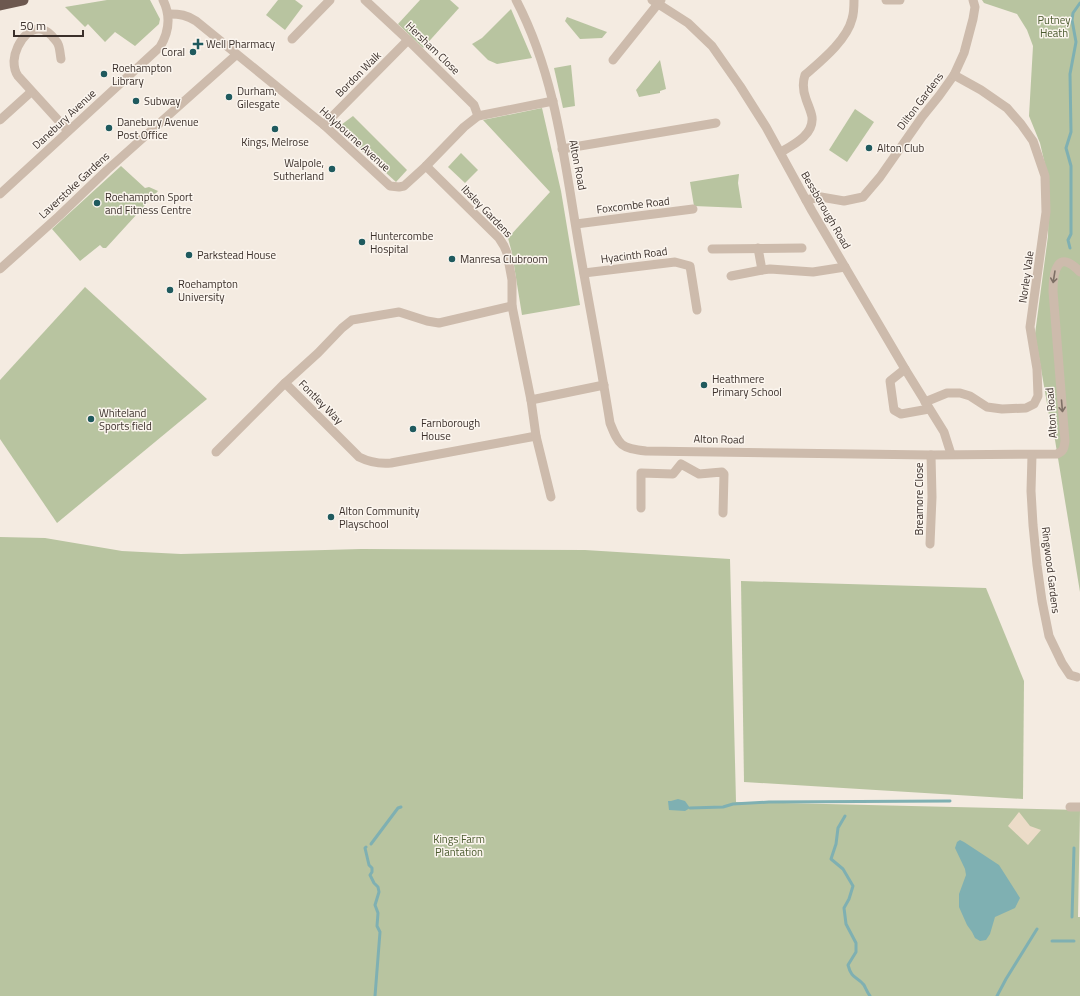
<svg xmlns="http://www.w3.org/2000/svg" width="1080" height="996" font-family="'Titillium Web',sans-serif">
<rect width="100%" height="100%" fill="#f4ebe1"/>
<g fill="#b8c4a0">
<path d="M 107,0 L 150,0 L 160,19 L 159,24 L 135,46 L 115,32 L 105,42 L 88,24 L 85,27 L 65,7 Z"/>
<path d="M 278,0 L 295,0 L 303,6 L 285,30 L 266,15 Z"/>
<path d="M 420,0 L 450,0 L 459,8 L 423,48 L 398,24 Z"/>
<path d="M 982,0 L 1080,0 L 1080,592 L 1055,440 L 1049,415 L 1035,334 L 1048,236 L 1049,182 L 1040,143 L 1029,116 L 1033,46 L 1027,30 L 1017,14 L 984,3 Z"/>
<path d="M 511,9 L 532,58 L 497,64 L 488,60 L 472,44 L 482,38 Z"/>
<path d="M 567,17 L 607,32 L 602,38 L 580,39 L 565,21 Z"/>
<path d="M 660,60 L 666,89 L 660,91 L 660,93 L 639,97 L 636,90 Z"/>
<path d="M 571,65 L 575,106 L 563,108 L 554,68 Z"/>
<path d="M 542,108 L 561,191 L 580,305 L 522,315 L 512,253 L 508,238 L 550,192 L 483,120 Z"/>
<path d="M 855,109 L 874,122 L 847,162 L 829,150 Z"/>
<path d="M 353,116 L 407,170 L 396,182 L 337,128 Z"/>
<path d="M 461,153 L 478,170 L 465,183 L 448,167 Z"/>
<path d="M 121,166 L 145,188 L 149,187 L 158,191 L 106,248 L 103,248 L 100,245 L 80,261 L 52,229 Z"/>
<path d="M 739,174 L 738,183 L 742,208 L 694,206 L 690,182 Z"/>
<path d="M 85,287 L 207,399 L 57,523 L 0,439 L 0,380 Z"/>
<path d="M 0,537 L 45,538 L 122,551 L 181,554 L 361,549 L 585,550 L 730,559 L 736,802 L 1080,810 L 1078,917 L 1080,917 L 1080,996 L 0,996 Z"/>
<path d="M 741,581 L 986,588 L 1024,681 L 1023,799 L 744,782 Z"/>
</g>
<path fill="#ecdcc8" d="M 1019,812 L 1030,826 L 1041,830 L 1028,845 L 1008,826 Z"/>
<g fill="#7fb0b2">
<path d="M 678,799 L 685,801 L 690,808 L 685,811 L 669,810 L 668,801 L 671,801 Z"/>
<path d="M 960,840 L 964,842 L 999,865 L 1020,898 L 1015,908 L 995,917 L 990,934 L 986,940 L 980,941 L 975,938 L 972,932 L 967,925 L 959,907 L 959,894 L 966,875 L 965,869 L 955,848 L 957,842 Z"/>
</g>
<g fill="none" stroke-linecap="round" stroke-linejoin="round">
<g stroke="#7fb0b2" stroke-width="3">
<path d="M 1070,248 L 1068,240 L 1071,234 L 1071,166 L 1066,148 L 1071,132 L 1070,74 L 1076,42 L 1072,20 L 1073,13 L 1080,3"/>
<path d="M 690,808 L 723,807 L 733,804 L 769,802 L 950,801"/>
<path d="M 845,816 L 838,828 L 836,844 L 831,859 L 843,869 L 853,886 L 849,899 L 844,908 L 846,924 L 856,943 L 856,952 L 848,965 C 852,980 856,975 864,985 C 866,989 867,992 870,996"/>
<path d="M 371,844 L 398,808 L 401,807"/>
<path d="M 366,847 L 365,848 L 369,865 L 372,868 L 372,872 L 370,875 L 374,883 L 378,887 L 379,892 L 375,905 L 378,913 L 377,926 L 380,932 L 375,996"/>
<path d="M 1072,917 L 1074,848"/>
<path d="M 1052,941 L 1074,941"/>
<path d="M 997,996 L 1006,979 L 1037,929"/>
</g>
<g stroke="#cdbbac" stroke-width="9">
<path d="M 365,0 L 408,40 L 474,105 L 478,116"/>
<path d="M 516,0 C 557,78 565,167 580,252 C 590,309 601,366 610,423 C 619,446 621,448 646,451 L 931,455 L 1057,454 C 1064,451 1064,448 1065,441 L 1053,291 C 1053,271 1058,248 1080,272"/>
<path d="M 652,0 L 688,23 L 712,46 L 740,86 L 766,127 L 812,211 L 905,369 L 944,432 L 951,454"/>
<path d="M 886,0 L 900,0"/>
<path d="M 169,14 C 180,14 187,15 196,21 L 324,125 L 390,186 L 399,187 L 404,186 L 426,166 L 464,127 L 478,116 L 553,101"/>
<path d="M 292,39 L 330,0"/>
<path d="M 61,59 C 60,54 60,48 58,44 C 57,41 54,39 52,36 C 34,16 15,43 14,61 C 14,67 15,72 18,76 L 68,131"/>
<path d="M 613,60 L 661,0"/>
<path d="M 0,120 L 31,92"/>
<path d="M 324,125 L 408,40"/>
<path d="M 562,149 L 716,123"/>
<path d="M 781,152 C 793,145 814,135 812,117 C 811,111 808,105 806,99 C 803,91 802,84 805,75 C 821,61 847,40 852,19 C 854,13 854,6 854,0"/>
<path d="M 426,166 L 499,238 L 504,246 L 507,253 L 512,280 L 512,306 L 531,400 L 604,385"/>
<path d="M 0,194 L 160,47 C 169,32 171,16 163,0"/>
<path d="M 806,200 L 821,197 L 844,201 L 863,197 L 880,177 L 922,117 L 939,96 L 954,75 L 964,53 L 973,19 L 975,7 L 973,0"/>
<path d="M 576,224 L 693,209"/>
<path d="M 758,248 L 762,270"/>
<path d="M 712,249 L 802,248"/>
<path d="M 0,269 L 59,216 L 107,170 L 236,55"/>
<path d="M 584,273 L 675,262 L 690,266 L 697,310"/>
<path d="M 731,276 L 762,270 L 770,269 L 813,272 L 845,267"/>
<path d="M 512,306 L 439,323 L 427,321 L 399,312 L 352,320 L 342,328 L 318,353 L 285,383 L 359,457 C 369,462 380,464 391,463 L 536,436"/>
<path d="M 905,369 L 890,381 L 894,410 L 901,414 L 929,409"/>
<path d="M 531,400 L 536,436 L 551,497"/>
<path d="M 925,402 L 947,393 L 960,393 L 970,396 L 987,407 L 1002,409 L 1026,408 L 1034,404 L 1038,396 L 1037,369 L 1030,327 L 1046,212 L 1045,176 L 1033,141 L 1021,124 L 1007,108 L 981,90 L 954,75"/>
<path d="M 216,452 L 285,383"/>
<path d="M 1032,455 L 1031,491 L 1033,525 L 1037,565 L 1042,601 L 1049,636 L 1062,663 L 1070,675 L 1077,677"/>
<path d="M 641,508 L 641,473 L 673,474 L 681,464 L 699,474 L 722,472 L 724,474 L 723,513"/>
<path d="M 930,544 L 932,497 L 931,455"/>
<path d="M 1070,807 L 1080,807"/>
</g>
<path stroke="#6c584f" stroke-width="11" d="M 0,5 L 23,0"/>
</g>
<defs><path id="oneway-shaft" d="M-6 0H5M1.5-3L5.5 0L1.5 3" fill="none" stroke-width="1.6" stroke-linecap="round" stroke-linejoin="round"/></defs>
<g stroke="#7d6f65">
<use href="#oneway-shaft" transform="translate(1054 277) rotate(99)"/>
<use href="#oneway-shaft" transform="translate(1062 406) rotate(85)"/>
</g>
<g fill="#1f5a5e" stroke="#fbf5ee" stroke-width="1.5">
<path d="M196 38h4v4h4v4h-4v4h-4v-4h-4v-4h4z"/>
<circle cx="193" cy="52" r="4"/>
<circle cx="104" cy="74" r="4"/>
<circle cx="229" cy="97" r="4"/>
<circle cx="136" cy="101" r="4"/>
<circle cx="109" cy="128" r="4"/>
<circle cx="275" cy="129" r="4"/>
<circle cx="869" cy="148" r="4"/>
<circle cx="332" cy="169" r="4"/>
<circle cx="97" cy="203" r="4"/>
<circle cx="362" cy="242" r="4"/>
<circle cx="189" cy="255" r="4"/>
<circle cx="452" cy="259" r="4"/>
<circle cx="170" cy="290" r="4"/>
<circle cx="704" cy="385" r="4"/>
<circle cx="91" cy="419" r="4"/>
<circle cx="413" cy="429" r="4"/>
<circle cx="331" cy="517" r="4"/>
</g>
<g text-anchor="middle" stroke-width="3" stroke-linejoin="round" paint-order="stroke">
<g font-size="11" fill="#4a5a2e" stroke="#fbf5ee">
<text x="1054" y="24">Putney<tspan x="1054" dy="13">Heath</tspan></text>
<text x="459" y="843">Kings Farm<tspan x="459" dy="13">Plantation</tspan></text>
</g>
<g font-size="11" fill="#3b302b" stroke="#fbf5ee" text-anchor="start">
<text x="206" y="48">Well Pharmacy</text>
<text x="185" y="56" text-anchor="end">Coral</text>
<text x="112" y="72">Roehampton<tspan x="112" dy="13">Library</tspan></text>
<text x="237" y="95">Durham,<tspan x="237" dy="13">Gilesgate</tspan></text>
<text x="144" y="105">Subway</text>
<text x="117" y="126">Danebury Avenue<tspan x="117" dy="13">Post Office</tspan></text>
<text x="275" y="146" text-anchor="middle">Kings, Melrose</text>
<text x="877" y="152">Alton Club</text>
<text x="324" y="167" text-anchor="end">Walpole,<tspan x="324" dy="13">Sutherland</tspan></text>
<text x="105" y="201">Roehampton Sport<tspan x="105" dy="13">and Fitness Centre</tspan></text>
<text x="370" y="240">Huntercombe<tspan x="370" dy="13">Hospital</tspan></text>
<text x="197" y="259">Parkstead House</text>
<text x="460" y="263">Manresa Clubroom</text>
<text x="178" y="288">Roehampton<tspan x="178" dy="13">University</tspan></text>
<text x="712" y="383">Heathmere<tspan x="712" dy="13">Primary School</tspan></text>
<text x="99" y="417">Whiteland<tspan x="99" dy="13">Sports field</tspan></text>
<text x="421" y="427">Farnborough<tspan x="421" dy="13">House</tspan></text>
<text x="339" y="515">Alton Community<tspan x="339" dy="13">Playschool</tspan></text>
</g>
<g font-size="11" fill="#3b302b" stroke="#fbf5ee">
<text transform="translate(433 48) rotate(44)" y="4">Hersham Close</text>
<text transform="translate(358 74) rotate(-45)" y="4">Bordon Walk</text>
<text transform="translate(920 101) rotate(-53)" y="4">Dilton Gardens</text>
<text transform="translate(64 119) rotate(-43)" y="4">Danebury Avenue</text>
<text transform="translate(355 139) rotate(42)" y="4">Holybourne Avenue</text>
<text transform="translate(578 165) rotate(79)" y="4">Alton Road</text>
<text transform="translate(74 185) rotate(-43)" y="4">Laverstoke Gardens</text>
<text transform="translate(633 205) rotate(-7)" y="4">Foxcombe Road</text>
<text transform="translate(826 210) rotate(60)" y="4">Bessborough Road</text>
<text transform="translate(487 211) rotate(46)" y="4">Ibsley Gardens</text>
<text transform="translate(634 255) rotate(-7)" y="4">Hyacinth Road</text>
<text transform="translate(1026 277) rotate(-82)" y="4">Norley Vale</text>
<text transform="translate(321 402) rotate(45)" y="4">Fontley Way</text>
<text transform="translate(1051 413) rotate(-94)" y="4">Alton Road</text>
<text transform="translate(719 439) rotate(1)" y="4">Alton Road</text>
<text transform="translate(919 499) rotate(-90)" y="4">Breamore Close</text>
<text transform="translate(1051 570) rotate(83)" y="4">Ringwood Gardens</text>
</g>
</g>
<path d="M14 30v6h69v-6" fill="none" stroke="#3b302b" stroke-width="2"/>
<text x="20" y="30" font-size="12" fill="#3b302b" stroke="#fbf5ee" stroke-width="3" paint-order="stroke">50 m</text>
</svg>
